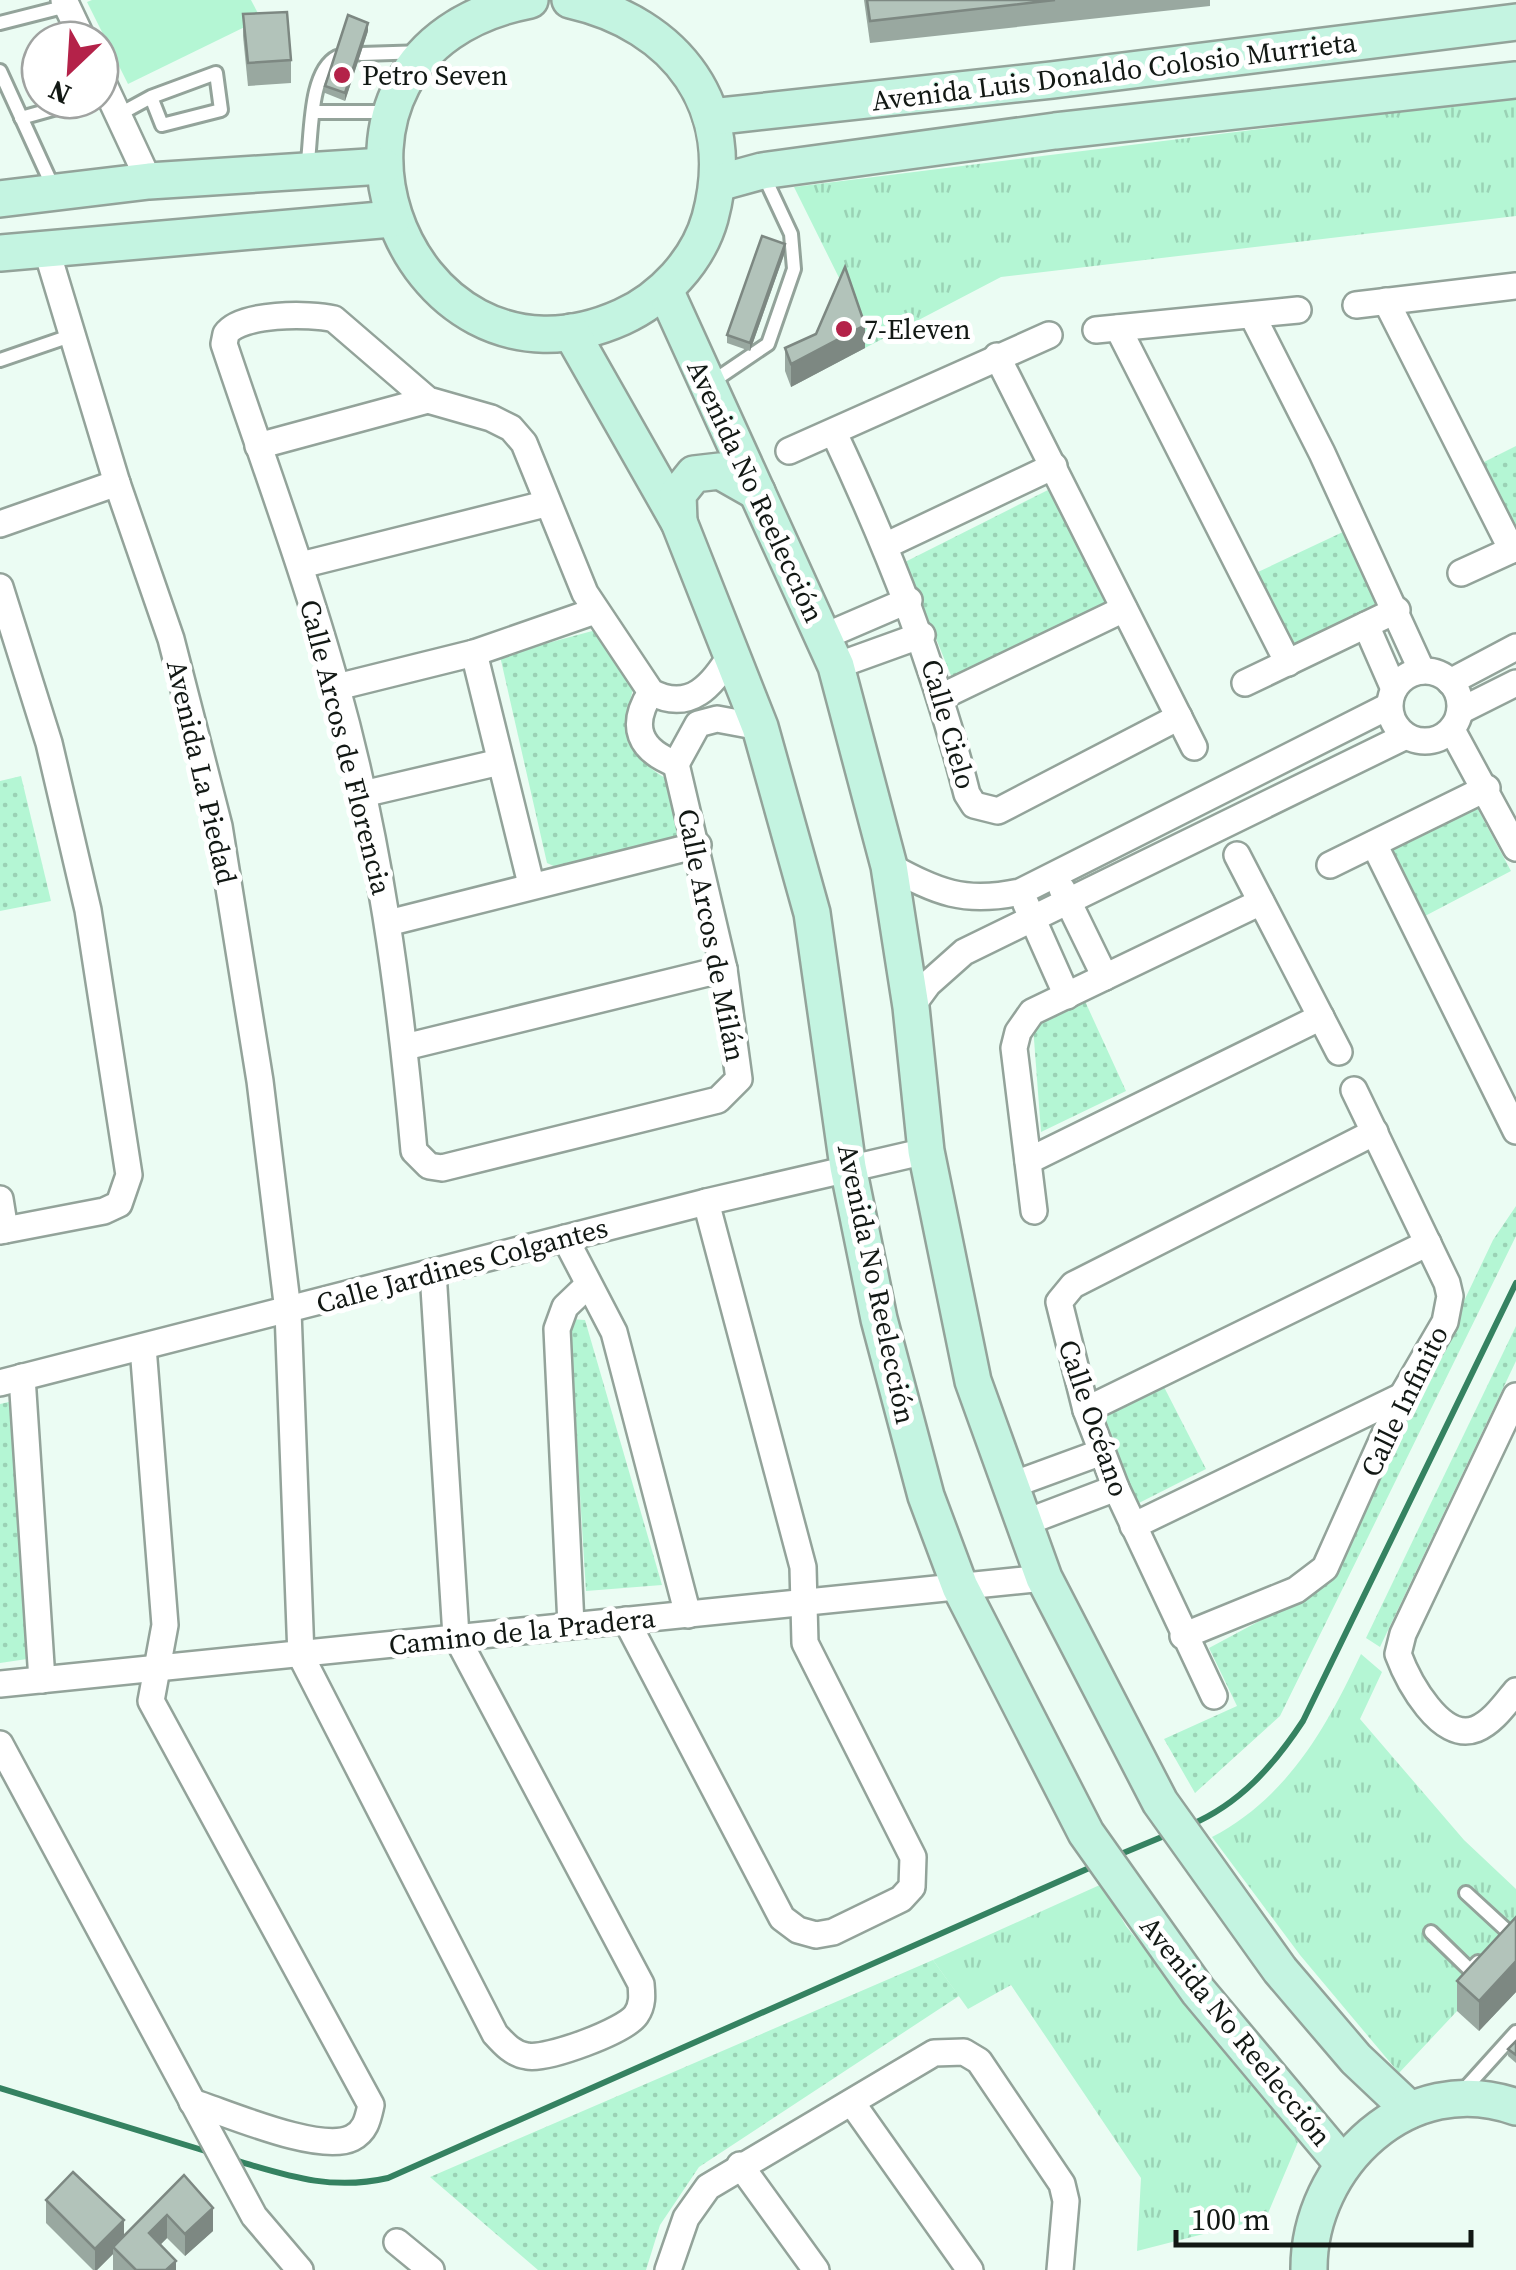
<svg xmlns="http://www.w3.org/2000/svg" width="1516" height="2270" font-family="'Source Serif 4',serif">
<defs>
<pattern id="grass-tufts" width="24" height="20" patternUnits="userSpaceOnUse" patternTransform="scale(2.5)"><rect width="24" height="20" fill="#b4f6d4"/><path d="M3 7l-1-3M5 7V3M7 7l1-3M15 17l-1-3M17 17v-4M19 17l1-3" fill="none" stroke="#9ad2b5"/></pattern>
<pattern id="park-dots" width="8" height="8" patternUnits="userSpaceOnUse" patternTransform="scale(2.5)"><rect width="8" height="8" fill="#b4f6d4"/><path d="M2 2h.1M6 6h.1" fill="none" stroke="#9ad2b5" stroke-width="1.8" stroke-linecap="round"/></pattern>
</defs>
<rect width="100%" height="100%" fill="#ebfcf3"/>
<g fill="url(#grass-tufts)">
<path d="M 1516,97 L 1516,216 L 1001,277 L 865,348 L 855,310 L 794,187 Z"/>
<path d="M 1361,1654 L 1382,1672 L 1360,1719 L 1464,1840 L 1516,1889 L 1516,1948 L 1399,2073 L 1300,1955 L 1212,1837 C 1288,1797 1326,1728 1361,1654 Z"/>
<path d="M 1102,1884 L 1126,1926 L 1298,2142 L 1266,2218 L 1137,2251 L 1141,2178 L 1011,1985 L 968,2009 L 933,1960 Z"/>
</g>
<g fill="url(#park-dots)">
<path d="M 1516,446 L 1516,536 L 1480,464 Z"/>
<path d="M 1050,489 L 1105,603 L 952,678 L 905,562 Z"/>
<path d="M 1345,531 L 1381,605 L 1294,647 L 1258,572 Z"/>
<path d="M 596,630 L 635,684 C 619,727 630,762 673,782 L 685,836 L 560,869 L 547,863 L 500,656 Z"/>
<path d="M 21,776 L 51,901 L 0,911 L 0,781 Z"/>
<path d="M 1474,802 L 1511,871 L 1425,916 L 1389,848 Z"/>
<path d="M 1084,999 L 1126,1091 L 1041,1132 L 1033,1026 Z"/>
<path d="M 1516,1206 L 1516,1236 L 1280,1716 L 1195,1793 L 1164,1739 L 1237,1706 L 1209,1648 L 1330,1583 L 1493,1240 Z"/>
<path d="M 569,1319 L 585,1320 L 662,1585 L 586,1591 Z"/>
<path d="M 1516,1326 L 1516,1361 L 1380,1647 L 1366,1638 Z"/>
<path d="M 1163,1385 L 1206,1469 L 1135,1505 L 1104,1416 Z"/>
<path d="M 13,1401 L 27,1659 L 0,1663 L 0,1404 Z"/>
<path d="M 933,1960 L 959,1996 L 699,2167 L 660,2225 L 646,2270 L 538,2270 L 430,2177 Z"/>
</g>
<path fill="#b4f6d4" d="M 92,0 L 251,0 L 261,19 L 128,84 L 87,2 Z"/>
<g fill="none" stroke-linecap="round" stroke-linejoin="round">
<g stroke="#358261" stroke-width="6">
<path d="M 1190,1825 C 1240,1804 1274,1765 1303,1721 L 1516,1283"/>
<path d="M 1116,1856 L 1169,1834"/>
<path d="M 0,2088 L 212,2153"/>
<path d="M 234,2160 C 288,2176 331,2191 388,2178 L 1096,1865"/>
</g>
<defs>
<g id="lane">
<path d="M 0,23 L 67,6"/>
<path d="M 361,54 L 425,52"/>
<path d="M 0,71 L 53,187"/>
<path d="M 315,112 L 392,112"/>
<path d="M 118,115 L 151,97 L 216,73 L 221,110 L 162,125 L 151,97"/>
<path d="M 21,118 L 85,100"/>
<path d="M 307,169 C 312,138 308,72 337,57"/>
<path d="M 0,360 L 73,335"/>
<path d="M 712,382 L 768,344 L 794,269 L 791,234 L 763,174"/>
<path d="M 1466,1893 L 1516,1939"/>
<path d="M 1431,1932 L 1470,1970 L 1478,1962"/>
<path d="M 1461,2093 L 1516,2032"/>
</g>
<g id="street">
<path d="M 64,0 L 83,40"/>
<path d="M 100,76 L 149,181"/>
<path d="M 46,248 L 117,483 L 171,639 L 219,826 L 260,1081 L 288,1311 L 301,1656 L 495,2034 C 504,2044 513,2054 527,2056 C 547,2060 625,2031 636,2015 C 643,2005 642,1995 641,1984 L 456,1636 L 433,1272"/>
<path d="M 1386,301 L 1512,550"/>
<path d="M 1356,305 L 1516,286"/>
<path d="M 1252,315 L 1322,453 L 1422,671"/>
<path d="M 1118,328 L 1288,663"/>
<path d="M 1096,330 L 1298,310"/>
<path d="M 997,356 L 1194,747"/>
<path d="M 834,433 C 890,552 935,667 967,794 L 974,805 L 998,811 L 1179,717"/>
<path d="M 258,446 L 428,400"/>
<path d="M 789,451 L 1049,335"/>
<path d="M 0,524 L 117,483"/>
<path d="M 887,545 L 1054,466"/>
<path d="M 301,565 L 545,504"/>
<path d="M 1461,573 L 1516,548"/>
<path d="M 0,587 L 49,743 L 88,910 L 129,1175 L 119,1204 L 104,1211 L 0,1231"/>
<path d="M 1366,625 L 1394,689"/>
<path d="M 823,637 L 909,600"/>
<path d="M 474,653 L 531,884"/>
<path d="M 836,666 L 922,635"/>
<circle cx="1425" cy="706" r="35"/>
<path d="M 1450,682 L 1516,647"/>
<path d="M 1245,683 L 1397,610"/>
<path d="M 337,687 L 474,653 L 595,611"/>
<path d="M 651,692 C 629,726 639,750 676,764"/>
<path d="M 943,696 L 1124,609"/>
<path d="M 1460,711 L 1516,683"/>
<path d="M 1452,730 L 1516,848"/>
<path d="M 676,764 L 724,969 L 739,1079 L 718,1100 L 442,1168 L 429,1166 L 414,1151 C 400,993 379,837 336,685 C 304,570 262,458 224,344 L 226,334 C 240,313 310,313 334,319 L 428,400 L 491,418 L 511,428 L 524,443 L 585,593 L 651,692 C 690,713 713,685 732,653"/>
<path d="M 676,764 L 698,724 L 717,719 L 760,727"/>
<path d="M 363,794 L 500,762"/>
<path d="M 1374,844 L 1516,1131"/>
<path d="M 1237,855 L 1339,1052"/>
<path d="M 1330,865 L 1487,788"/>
<path d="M 889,866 C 938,892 963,904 1020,892 L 1389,706"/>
<path d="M 1062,889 L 1105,977"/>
<path d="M 1026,904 L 1067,996"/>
<path d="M 388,923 L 698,845"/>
<path d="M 911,1007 L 928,984 L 964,952 L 1406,736"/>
<path d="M 405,1047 L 724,969"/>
<path d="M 1028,1161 L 1321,1017"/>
<path d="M 0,1199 L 5,1230"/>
<path d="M 1034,1211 L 1014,1048 L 1018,1032 L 1032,1012 L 1261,902"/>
<path d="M 565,1238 L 614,1332 L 688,1615"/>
<path d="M 143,1347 L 165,1625 L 151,1701 L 371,2105 C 368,2118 366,2131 352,2138 C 320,2154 227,2113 192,2102"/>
<path d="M 22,1377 L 42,1680"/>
<path d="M 0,1383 L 706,1202 L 926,1151"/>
<path d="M 1516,1396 L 1403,1634 L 1398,1654 C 1408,1681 1441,1743 1476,1729 C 1493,1722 1505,1704 1516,1691"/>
<path d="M 1086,1410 L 1428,1243"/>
<path d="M 1009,1486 L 1102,1452"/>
<path d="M 1024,1523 L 1116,1488"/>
<path d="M 1133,1526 L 1402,1396"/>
<path d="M 626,1620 L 782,1918 L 798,1930 L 816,1935 L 833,1932 L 901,1899 L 912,1887 L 913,1857 L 805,1643 L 803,1567 L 706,1202"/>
<path d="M 571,1625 L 557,1329 L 565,1307 L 588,1285"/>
<path d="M 1183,1636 L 1296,1590 L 1325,1568 L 1402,1396 L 1445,1322 L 1450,1296 L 1447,1283 L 1354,1090"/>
<path d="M 0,1684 L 1044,1578"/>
<path d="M 1214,1696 L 1116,1488 L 1086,1410 L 1059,1302 L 1073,1285 L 1375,1132"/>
<path d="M 0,1744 L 254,2216 L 300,2270"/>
<path d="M 852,2103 L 970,2270"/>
<path d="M 740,2165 L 816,2270"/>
<path d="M 397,2242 L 431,2270"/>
<path d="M 668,2270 L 686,2218 L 708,2187 L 934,2053 L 964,2052 L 979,2061 L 1062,2184 L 1066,2201 L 1060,2270"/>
</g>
<g id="secondary">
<path d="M 530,0 C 267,51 400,417 622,317 C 662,299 698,261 710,218 C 740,107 677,24 570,0"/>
<path d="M 711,117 L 1052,80 L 1516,22"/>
<path d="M 718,183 L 762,171 L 1055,131 L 1516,80"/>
<path d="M 0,199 L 149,181 L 383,166"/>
<path d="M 0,253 L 392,219"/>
<path d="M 665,290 L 836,666 L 889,866 L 911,1007 L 926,1151 L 973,1381 L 1044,1578 L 1160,1802 L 1280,1970 L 1356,2059 L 1410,2110"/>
<path d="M 571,332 L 679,522 L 760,727 L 812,913 L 848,1167 L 879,1319 L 926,1496 L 960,1587 L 1086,1833 L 1198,1991 L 1342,2163"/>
<path d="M 679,522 L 678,494 L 694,474 L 720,471 L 757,492"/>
<path d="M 1309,2270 C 1308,2165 1409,2068 1516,2107"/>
</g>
</defs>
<use href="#lane" stroke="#93a39a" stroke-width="18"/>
<use href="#street" stroke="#93a39a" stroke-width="30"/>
<use href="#secondary" stroke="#93a39a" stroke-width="40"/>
<use href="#lane" stroke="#fff" stroke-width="12"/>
<use href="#street" stroke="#fff" stroke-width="25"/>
<use href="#secondary" stroke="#c4f4e1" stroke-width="35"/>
</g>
<g fill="#99a8a0">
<path d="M 864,0 L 1210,0 L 1210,6 L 870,43 Z"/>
<path d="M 243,14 L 291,60 L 291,83 L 248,86 L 243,36 Z"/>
<path d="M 368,31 L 345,101 L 325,93 L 325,86 Z"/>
<path d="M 785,252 L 750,351 L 727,343 L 727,335 Z"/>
<path d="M 816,334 L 865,348 L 791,387 L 785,371 L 785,348 Z"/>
<path d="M 1516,1917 L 1516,1992 L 1479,2031 L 1457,2011 L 1457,1981 Z"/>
<path d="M 1516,2041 L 1516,2063 L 1508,2056 L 1508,2049 Z"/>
<path d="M 184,2175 L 213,2231 L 185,2256 L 167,2238 L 160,2245 L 176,2270 L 113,2270 L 113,2254 L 97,2270 L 93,2270 L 46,2223 L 46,2200 L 124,2237 Z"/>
</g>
<g fill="#7d8882">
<path d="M 368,23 L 368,31 L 345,101 L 345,93 Z"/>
<path d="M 785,244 L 785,252 L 750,351 L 750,343 Z"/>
<path d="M 865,325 L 865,348 L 791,387 L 791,364 Z"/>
<path d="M 1516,1961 L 1516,1992 L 1479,2031 L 1479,2001 Z"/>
<path d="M 213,2208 L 213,2231 L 185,2256 L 185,2234 Z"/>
<path d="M 167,2215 L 167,2238 L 149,2256 L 149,2233 Z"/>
<path d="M 124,2220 L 124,2243 L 113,2247 L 113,2254 L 97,2270 L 95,2270 L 95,2249 Z"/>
<path d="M 176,2261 L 176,2270 L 166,2270 Z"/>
</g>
<g fill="#b2c3ba" stroke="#7d8882" stroke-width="2.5">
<path d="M 867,0 L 1055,0 L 870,21 Z"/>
<path d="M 287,12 L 291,60 L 248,63 L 243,14 Z"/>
<path d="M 348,15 L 368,23 L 345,93 L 325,86 Z"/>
<path d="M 762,236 L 785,244 L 750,343 L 727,335 Z"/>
<path d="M 845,267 L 865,325 L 791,364 L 785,348 L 816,334 Z"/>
<path d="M 1516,1917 L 1516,1961 L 1479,2001 L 1457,1981 Z"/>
<path d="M 1516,2041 L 1516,2055 L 1508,2049 Z"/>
<path d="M 73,2172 L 124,2220 L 95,2249 L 46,2200 Z"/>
<path d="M 184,2175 L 213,2208 L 185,2234 L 167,2215 L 149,2233 L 176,2261 L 166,2270 L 136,2270 L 113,2247 Z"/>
</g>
<g fill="#b42249" stroke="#fff" stroke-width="4">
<circle cx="342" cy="75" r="10"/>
<circle cx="844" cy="329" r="10"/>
</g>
<g text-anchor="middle" stroke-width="10" stroke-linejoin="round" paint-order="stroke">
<g font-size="28" fill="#121814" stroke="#fff">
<text transform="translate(1114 71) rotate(-7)" y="10">Avenida Luis Donaldo Colosio Murrieta</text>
<text transform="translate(756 491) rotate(65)" y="10">Avenida No Reelección</text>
<text transform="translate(949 724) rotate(74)" y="10">Calle Cielo</text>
<text transform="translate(346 747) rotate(76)" y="10">Calle Arcos de Florencia</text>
<text transform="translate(202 772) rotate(77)" y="10">Avenida La Piedad</text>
<text transform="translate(712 935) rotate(79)" y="10">Calle Arcos de Milán</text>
<text transform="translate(462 1265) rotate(-15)" y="10">Calle Jardines Colgantes</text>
<text transform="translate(877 1284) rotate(78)" y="10">Avenida No Reelección</text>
<text transform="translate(1404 1401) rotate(-64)" y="10">Calle Infinito</text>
<text transform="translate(1094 1418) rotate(71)" y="10">Calle Océano</text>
<text transform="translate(522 1631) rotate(-6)" y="10">Camino de la Pradera</text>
<text transform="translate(1236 2031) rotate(51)" y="10">Avenida No Reelección</text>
</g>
<g font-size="28" fill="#121814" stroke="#fff" text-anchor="start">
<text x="362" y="85">Petro Seven</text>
<text x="864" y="339">7-Eleven</text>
</g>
</g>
<g transform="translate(70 70) rotate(205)"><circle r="48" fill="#ffffff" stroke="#a0a3a1" stroke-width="2.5"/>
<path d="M0-8L18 38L0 25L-18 38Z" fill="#b42249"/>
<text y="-15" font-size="28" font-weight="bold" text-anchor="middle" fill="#121814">N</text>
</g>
<path d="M1176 2230v15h295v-15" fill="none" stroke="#121814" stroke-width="5"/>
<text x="1191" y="2230" font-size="30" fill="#121814" stroke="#ffffff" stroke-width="8" paint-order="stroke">100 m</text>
</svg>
